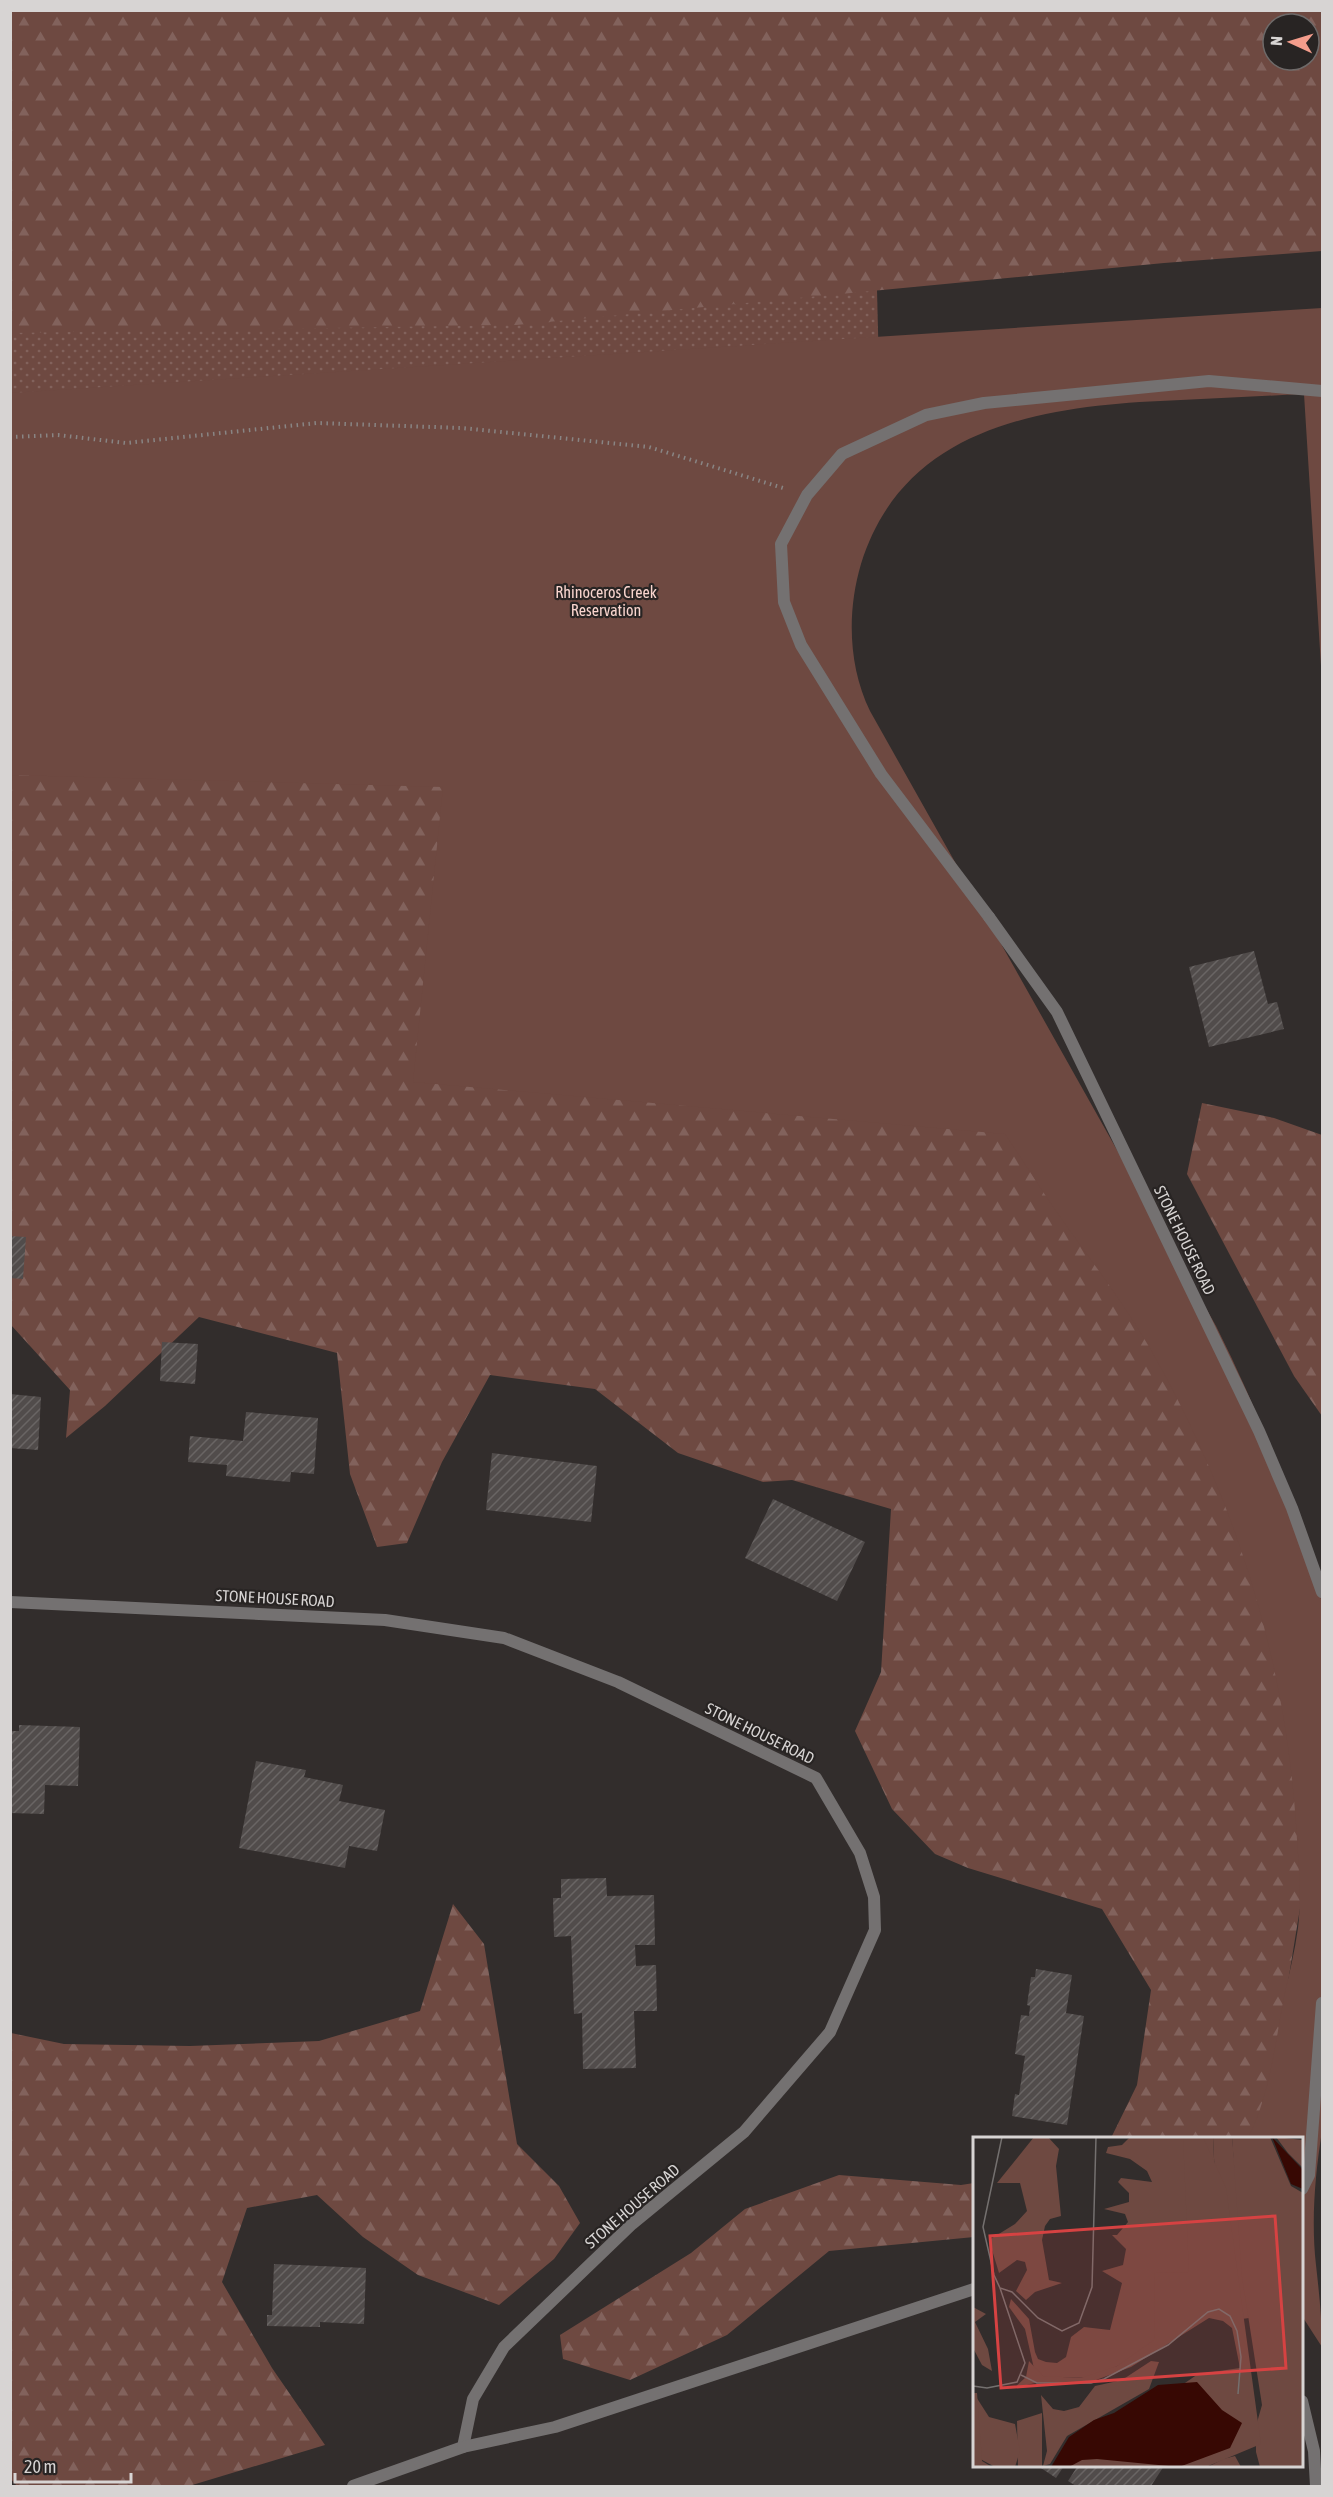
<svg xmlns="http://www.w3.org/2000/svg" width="1333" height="2497" font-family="'Asap Condensed',sans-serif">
<defs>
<pattern id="grass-dots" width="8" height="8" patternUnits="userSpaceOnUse" patternTransform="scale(1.5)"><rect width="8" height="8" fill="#6e4941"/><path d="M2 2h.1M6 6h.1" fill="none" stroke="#82625c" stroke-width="1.8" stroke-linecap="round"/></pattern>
<pattern id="forest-firs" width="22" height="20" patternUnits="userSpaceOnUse" patternTransform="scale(1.5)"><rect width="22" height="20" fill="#6e4941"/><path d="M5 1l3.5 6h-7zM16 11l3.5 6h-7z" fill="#82625c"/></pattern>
<pattern id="building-hatch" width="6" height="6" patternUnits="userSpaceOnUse" patternTransform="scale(1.5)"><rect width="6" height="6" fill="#514c4b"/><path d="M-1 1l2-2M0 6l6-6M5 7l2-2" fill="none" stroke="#696564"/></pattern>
</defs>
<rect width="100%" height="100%" fill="#322d2c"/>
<path fill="url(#grass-dots)" d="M 877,290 L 880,412 L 11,507 L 10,331 Z"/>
<g fill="url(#forest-firs)" fill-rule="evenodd">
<path d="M 10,11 L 1322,11 L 1322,251 L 1164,263 L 516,325 L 11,333 ZM 1273,24 L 1309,24 L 1309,60 L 1273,60 Z"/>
<path d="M 11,505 L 1074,1120 L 1305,1689 L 1301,1902 L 1268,2105 L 1252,2138 L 1111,2138 L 1137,2085 L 1151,1990 L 1102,1909 L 968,1868 L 935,1854 L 892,1809 L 855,1731 L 881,1672 L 891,1509 L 792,1480 L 763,1482 L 678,1453 L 595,1389 L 490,1375 L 442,1462 L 407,1543 L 377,1547 L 350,1474 L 337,1353 L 199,1317 L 105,1406 L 66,1438 L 70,1390 L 11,1325 Z"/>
<path d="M 1202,1103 L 1274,1118 L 1322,1135 L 1322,1416 L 1294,1376 L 1187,1174 Z"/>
<path d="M 453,1904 L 484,1944 L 517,2144 L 559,2186 L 580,2223 L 554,2259 L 499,2305 L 418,2275 L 363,2237 L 317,2195 L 247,2208 L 222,2282 L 272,2368 L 325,2445 L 189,2486 L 17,2486 L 10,2478 L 11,2033 L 64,2044 L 190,2046 L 319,2041 L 420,2011 Z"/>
<path d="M 839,2175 L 961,2185 L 974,2183 L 974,2237 L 829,2251 L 727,2335 L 630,2380 L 563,2359 L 560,2335 L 691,2253 L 745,2209 Z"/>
</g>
<path fill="#6e4941" d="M 1322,308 L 1322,682 L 1304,394 C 1263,396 1222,398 1181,400 C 1053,405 905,421 861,564 C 847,611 848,666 870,711 L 1216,1326 C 1260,1414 1295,1504 1321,1599 L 1322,2131 C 1315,2175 1311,2221 1316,2265 C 1319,2292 1322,2319 1322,2347 L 1302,2316 L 1302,2138 L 1248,2138 C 1270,2095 1275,2044 1284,1997 C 1289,1974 1295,1951 1298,1928 C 1302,1894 1298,1858 1296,1824 C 1285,1657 1234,1496 1151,1350 C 1123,1301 1088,1257 1056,1211 C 1039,1186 1022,1159 1005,1134 L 413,1082 L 443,787 L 11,775 L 11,393 Z"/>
<g fill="url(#building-hatch)">
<path d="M 1254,951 L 1268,1004 L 1277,1002 L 1284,1029 L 1209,1047 L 1189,967 Z"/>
<path d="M 10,1236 L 26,1237 L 23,1279 L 10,1278 Z"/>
<path d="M 162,1342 L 198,1344 L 195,1384 L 160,1381 Z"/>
<path d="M 10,1394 L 41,1397 L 38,1450 L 10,1448 Z"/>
<path d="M 246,1412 L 318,1418 L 314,1474 L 291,1472 L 290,1482 L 226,1476 L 227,1465 L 188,1462 L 190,1436 L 243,1441 Z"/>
<path d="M 492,1453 L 597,1466 L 591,1522 L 486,1510 Z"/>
<path d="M 773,1499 L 865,1542 L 837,1601 L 745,1558 Z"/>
<path d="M 19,1725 L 80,1727 L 78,1786 L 45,1785 L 44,1814 L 10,1813 L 10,1731 L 19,1731 Z"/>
<path d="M 256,1761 L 306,1770 L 304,1777 L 343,1785 L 339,1801 L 385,1810 L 377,1851 L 349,1846 L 345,1868 L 239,1848 Z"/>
<path d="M 606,1878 L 607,1896 L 654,1895 L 655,1945 L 635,1945 L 636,1966 L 656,1965 L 657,2011 L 634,2011 L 636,2068 L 583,2069 L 582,2013 L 574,2014 L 571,1936 L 554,1937 L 553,1898 L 561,1898 L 561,1879 Z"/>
<path d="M 1036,1969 L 1072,1975 L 1066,2013 L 1084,2016 L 1067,2125 L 1012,2116 L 1015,2094 L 1019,2095 L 1025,2056 L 1015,2054 L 1021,2015 L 1029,2016 L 1030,2006 L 1027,2005 L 1031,1977 L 1035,1977 Z"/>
<path d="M 274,2264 L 366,2268 L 364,2324 L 320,2322 L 320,2327 L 267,2326 L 267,2315 L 272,2315 Z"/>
<path d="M 1038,2466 L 1064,2466 L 1056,2478 Z"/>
<path d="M 1075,2466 L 1164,2466 L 1151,2486 L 1076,2486 L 1068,2481 L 1077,2467 Z"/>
</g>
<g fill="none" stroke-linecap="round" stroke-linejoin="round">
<path stroke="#898584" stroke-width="4" stroke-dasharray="1.5 4.5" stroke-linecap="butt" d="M 10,437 L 58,435 L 126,443 L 317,423 L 462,428 L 649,447 L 783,488"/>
<path stroke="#747171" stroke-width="12" d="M 989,917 L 881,774 L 801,645 L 784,602 L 781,544 L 807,495 L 842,454 L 926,415 L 984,403 L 1209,381 L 1322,391"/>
<g stroke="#747171" stroke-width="12">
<path d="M 989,917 L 1057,1012 L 1259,1431 L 1292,1508 L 1322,1592"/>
<path d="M 10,1602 L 385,1620 L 504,1638 L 618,1682 L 816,1778 L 860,1853 L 874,1897 L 875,1930 L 830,2032 L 744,2132 L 632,2224 L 504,2347 L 473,2399 L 463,2447 L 353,2486"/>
<path d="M 1302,2189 L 1309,2175 L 1322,2003"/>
<path d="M 1302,2401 L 1314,2451 L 1316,2486"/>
<path d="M 463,2447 L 555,2427 L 974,2289"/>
</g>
</g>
<g text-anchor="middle" stroke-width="4.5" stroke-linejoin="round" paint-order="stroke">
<g font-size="16" fill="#f9d5ce" stroke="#282423">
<text x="606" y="598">Rhinoceros Creek<tspan x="606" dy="18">Reservation</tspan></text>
</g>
<g font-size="16" fill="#d7d4d3" stroke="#282423">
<text transform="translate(1185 1240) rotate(64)" y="6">STONE HOUSE ROAD</text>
<text transform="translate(275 1598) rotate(3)" y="6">STONE HOUSE ROAD</text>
<text transform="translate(760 1733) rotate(26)" y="6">STONE HOUSE ROAD</text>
<text transform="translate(632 2206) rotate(-41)" y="6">STONE HOUSE ROAD</text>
</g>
</g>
<g transform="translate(973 2137)">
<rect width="330" height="330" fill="#322d2c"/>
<path d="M 240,0 L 259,0 L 276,181 L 262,183 L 248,168 ZM 69,276 L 69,330 L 45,330 L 44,284 Z" fill="#6e4941"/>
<path d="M 61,0 L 75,0 L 86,12 L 83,29 L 88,79 L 77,82 L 72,89 L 69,103 L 76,143 L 89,146 L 62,155 L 53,163 L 43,154 L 54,133 L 52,125 L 44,123 L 26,136 L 16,103 L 42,87 L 54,74 L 47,46 L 24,46 ZM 157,0 L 240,0 L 245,107 L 183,210 L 120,241 L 72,240 L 62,236 L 52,192 L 36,170 L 38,162 L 56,182 L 62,215 L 65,222 L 73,225 L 84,226 L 93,220 L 98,200 L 111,190 L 137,193 L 149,146 L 129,134 L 150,128 L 153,112 L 139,98 L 144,98 L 155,85 L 152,77 L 131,72 L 156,65 L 156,56 L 145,45 L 148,41 L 179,45 L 174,34 L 157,22 L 133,16 L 135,10 L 149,8 ZM 259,0 L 297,0 L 318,49 L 330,56 L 330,330 L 287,330 L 283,315 L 283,289 L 289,268 L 269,140 ZM 303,0 L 330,3 L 330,31 L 315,16 ZM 0,170 L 13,177 L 2,185 L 15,212 L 19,234 L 9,228 L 0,211 ZM 178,224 L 186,225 L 176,252 L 94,299 L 77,327 L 70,329 L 74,314 L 68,258 L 80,272 L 91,274 L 106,270 L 122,249 L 149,243 ZM 0,255 L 16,280 L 42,287 L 47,314 L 42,330 L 22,330 L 0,318 ZM 262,319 L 268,330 L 235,330 L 250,322 Z" fill="#6e4941"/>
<path d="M 210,0 L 230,0 L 253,51 L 288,307 L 233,330 L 90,330 L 225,237 L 267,231 L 259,191 L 250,184 L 236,181 L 158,230 L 115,246 L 62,246 L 41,251 L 53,240 L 56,224 L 70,239 L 108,241 L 144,229 L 181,203 L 182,135 L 216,136 ZM 0,256 L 4,256 L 9,324 L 19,330 L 0,330 Z" fill="#6e4941"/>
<path d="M 299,0 L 330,33 L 330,52 L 318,47 ZM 224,245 L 249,273 L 269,286 L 257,311 L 206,330 L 124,322 L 109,323 L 96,330 L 78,330 L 96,300 L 121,283 L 141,276 L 185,248 Z" fill="#370803"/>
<path fill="none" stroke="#74706f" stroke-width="1.5" d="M 29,0 L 10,90 L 21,138 L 27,151 L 39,155 L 65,181 L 89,194 L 106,186 L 119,150 L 123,0M 48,238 L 64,246 L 118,246 L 131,242 L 195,208 L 235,175 L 246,172 L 257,179 L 264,194 L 268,220 L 265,257M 0,249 L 14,251 L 44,245 L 52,226 L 27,151"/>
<path fill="#d64242" fill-opacity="0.15" stroke="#d64242" stroke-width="3" d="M 302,79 L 313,231 L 28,251 L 17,99 Z"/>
<rect width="330" height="330" fill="none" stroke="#d7d4d3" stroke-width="3"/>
</g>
<rect width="1333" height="2497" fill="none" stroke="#d7d4d3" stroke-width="24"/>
<g transform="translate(1291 42) rotate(274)"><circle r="28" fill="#282423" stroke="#6e6a69" stroke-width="1.5"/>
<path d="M0-4.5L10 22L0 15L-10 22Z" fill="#f49d8c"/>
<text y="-9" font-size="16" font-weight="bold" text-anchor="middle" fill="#d7d4d3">N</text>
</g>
<path d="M15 2473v9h116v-9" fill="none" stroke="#d7d4d3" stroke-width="3"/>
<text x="24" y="2473" font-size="18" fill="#d7d4d3" stroke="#282423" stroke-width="4.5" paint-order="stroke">20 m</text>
</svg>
